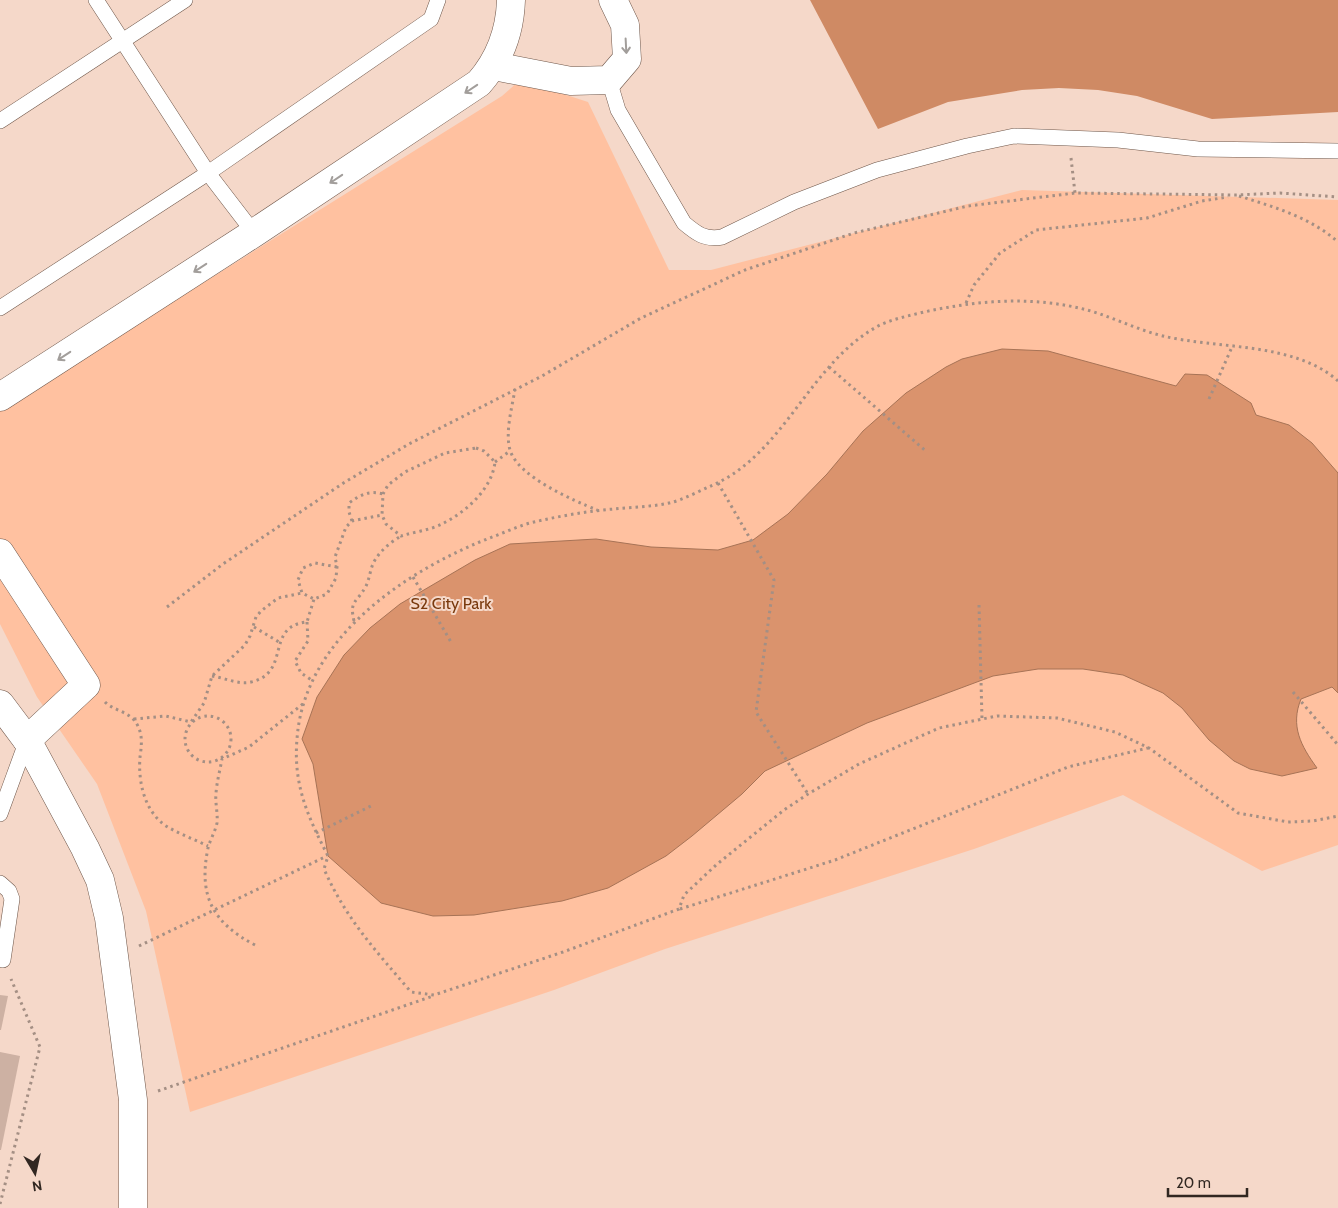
<svg xmlns="http://www.w3.org/2000/svg" width="1338" height="1208" font-family="Cabin,sans-serif">
<rect width="100%" height="100%" fill="#f5d8c9"/>
<path fill="#ffc1a0" d="M 520,80 L 588,102 L 669,270 L 711,270 L 1022,190 L 1338,200 L 1338,845 L 1262,871 L 1123,795 L 974,849 L 665,949 L 554,990 L 190,1112 L 146,911 L 97,784 L 37,697 L 0,624 L 0,410 L 502,96 Z"/>
<path fill="#cf8a64" d="M 810,0 L 1338,0 L 1338,112 L 1212,119 L 1137,96 L 1098,90 L 1059,88 L 1022,90 L 948,102 L 878,129 Z"/>
<path fill="#da936d" stroke="#a77356" d="M 1002,349 L 1048,351 L 1176,386 L 1185,374 L 1207,375 L 1251,403 L 1256,415 L 1289,425 L 1312,443 L 1338,473 L 1338,693 L 1332,687 L 1301,699 C 1290,726 1301,746 1317,768 L 1282,776 L 1250,769 L 1234,761 L 1209,740 L 1182,708 L 1163,693 L 1123,675 L 1083,669 L 1038,669 L 993,676 L 867,723 L 765,771 L 742,794 L 692,836 L 666,856 L 608,888 L 562,901 L 474,915 L 433,916 L 381,903 L 328,856 L 313,764 L 302,739 L 317,697 L 344,655 L 370,628 L 400,604 L 475,560 L 510,544 L 596,539 L 651,547 L 718,550 L 753,540 L 788,514 L 827,474 L 863,431 L 906,393 L 946,367 L 962,359 Z"/>
<g fill="#cdb1a3">
<path d="M 0,995 L 8,996 L 1,1030 L 0,1030 Z"/>
<path d="M 0,1052 L 20,1056 L 1,1150 L 0,1150 Z"/>
</g>
<g fill="none" stroke-linecap="round" stroke-linejoin="round">
<defs>
<g id="service">
<path d="M 96,0 L 208,173 L 254,233"/>
<path d="M 609,80 L 618,110 L 684,223 C 697,234 705,240 722,237 L 794,202 L 877,170 L 967,146 L 1014,136 L 1118,140 L 1198,149 L 1338,151"/>
<path d="M 0,121 L 185,0"/>
<path d="M 0,308 L 208,173 L 431,19 L 438,0"/>
<path d="M 0,814 L 27,740"/>
<path d="M 0,883 L 9,891 L 12,899 L 3,960"/>
</g>
<g id="minor">
<path d="M 494,66 L 571,81 L 609,80 L 627,59 L 625,25 L 613,0"/>
<path d="M 0,397 L 254,233 L 479,83 C 500,59 510,32 511,0"/>
<path d="M 0,553 L 86,685 L 27,740"/>
<path d="M 0,704 L 27,740 L 85,848 L 100,880 L 109,918 L 133,1100 L 133,1208"/>
</g>
</defs>
<use href="#service" stroke="#6f574a" stroke-width="16"/>
<use href="#minor" stroke="#6f574a" stroke-width="29"/>
<g stroke="#a48f84" stroke-width="3" stroke-dasharray="2.5 4" stroke-linecap="butt">
<path d="M 1071,158 L 1075,193"/>
<path d="M 1239,196 C 1274,207 1310,217 1338,242"/>
<path d="M 966,303 L 974,285 L 1000,253 L 1036,230 L 1147,218 L 1202,201 L 1228,197"/>
<path d="M 829,367 L 927,452"/>
<path d="M 1338,381 C 1295,342 1217,349 1163,336 C 1134,329 1107,314 1079,308 C 1027,296 975,301 924,312 C 908,316 892,319 878,326 C 809,364 785,453 713,485 C 699,491 683,500 669,503 C 651,507 632,507 614,509 C 588,511 560,516 534,522 C 521,525 508,531 495,536 C 409,568 304,637 297,739 C 293,785 308,817 328,856 L 324,869 C 346,919 376,951 411,992 L 434,995 L 563,952 L 679,909 L 684,895 L 716,865 L 784,810 L 808,794 L 859,764 L 939,728 L 997,716 L 1057,718 L 1115,732 L 1149,748 L 1238,813 L 1288,822 L 1313,821 L 1338,816"/>
<path d="M 515,389 C 512,408 505,432 510,450 C 518,477 573,500 597,510"/>
<path d="M 1209,399 L 1232,347"/>
<path d="M 476,448 L 484,451 L 495,462 C 492,489 466,512 442,524 C 430,530 414,532 401,536 L 386,524 L 382,515 L 383,494 L 388,485 L 405,472 L 445,453 Z"/>
<path d="M 495,462 L 510,451"/>
<path d="M 718,483 L 774,580 L 756,712 L 808,794"/>
<path d="M 352,521 L 349,512 L 349,503 C 360,495 369,490 383,494"/>
<path d="M 337,567 L 315,563 L 303,568 L 298,580 L 302,593 L 314,599 L 327,594 L 336,578 L 337,567 L 335,557 L 346,527 L 352,521 L 382,515"/>
<path d="M 413,577 L 451,642"/>
<path d="M 979,605 L 982,719"/>
<path d="M 167,607 L 223,564 L 345,482 L 409,444 L 542,376 L 641,318 L 745,270 L 854,233 L 968,206 L 1075,193 L 1236,195 L 1280,193 L 1338,197"/>
<path d="M 354,621 C 349,600 357,603 366,586 C 370,578 370,568 375,560 C 381,550 391,542 401,536"/>
<path d="M 307,622 L 308,641 L 295,661 L 301,673 L 313,681"/>
<path d="M 254,627 L 279,642"/>
<path d="M 212,676 C 225,678 239,685 251,682 C 292,673 264,626 307,622 L 314,599"/>
<path d="M 1293,692 L 1338,745"/>
<path d="M 105,702 C 113,710 126,711 134,720 C 143,731 142,743 140,757 C 138,781 144,811 166,826 C 179,834 194,839 208,846"/>
<circle cx="208" cy="739" r="23"/>
<path d="M 134,719 L 166,716 L 191,722 L 204,703 L 212,676 L 245,645 L 250,636 L 256,617 L 261,611 L 278,598 L 302,593"/>
<path d="M 316,833 L 371,806"/>
<path d="M 680,909 L 835,860 L 1068,767 L 1148,748"/>
<path d="M 255,945 C 213,923 198,896 208,848 C 210,840 215,832 217,823 C 218,813 215,803 216,793 C 217,781 220,770 222,759 L 249,747 L 304,703"/>
<path d="M 139,946 L 327,856"/>
<path d="M 158,1091 L 433,996"/>
<path d="M 0,1204 L 40,1047 L 11,979"/>
</g>
<use href="#service" stroke="#fff" stroke-width="15"/>
<use href="#minor" stroke="#fff" stroke-width="28"/>
</g>
<defs><path id="oneway-shaft" d="M-6 0H5M1.5-3L5.5 0L1.5 3" fill="none" stroke-width="1.6" stroke-linecap="round" stroke-linejoin="round" transform="scale(1.25)"/></defs>
<g stroke="#a29e9b">
<use href="#oneway-shaft" transform="translate(626 46) rotate(87)"/>
<use href="#oneway-shaft" transform="translate(471 89) rotate(146)"/>
<use href="#oneway-shaft" transform="translate(336 179) rotate(146)"/>
<use href="#oneway-shaft" transform="translate(200 268) rotate(147)"/>
<use href="#oneway-shaft" transform="translate(64 356) rotate(147)"/>
</g>
<g text-anchor="middle" stroke-width="4" stroke-linejoin="round" paint-order="stroke">
<g font-size="16" fill="#79390d" stroke="#f5d8c9">
<text x="451" y="609">S2 City Park</text>
</g>
</g>
<g transform="translate(35 1173) rotate(171)" stroke="#f5d8c9" stroke-width="4" paint-order="stroke">
<path d="M0-4L9 19L0 12L-9 19Z" fill="#312721"/>
<text y="-8" font-size="14" font-weight="bold" text-anchor="middle" fill="#312721">N</text>
</g>
<path d="M1168 1188v8h79v-8" fill="none" stroke="#312721" stroke-width="2.5"/>
<text x="1176" y="1188" font-size="15" fill="#312721" stroke="#f5d8c9" stroke-width="4" paint-order="stroke">20 m</text>
</svg>
